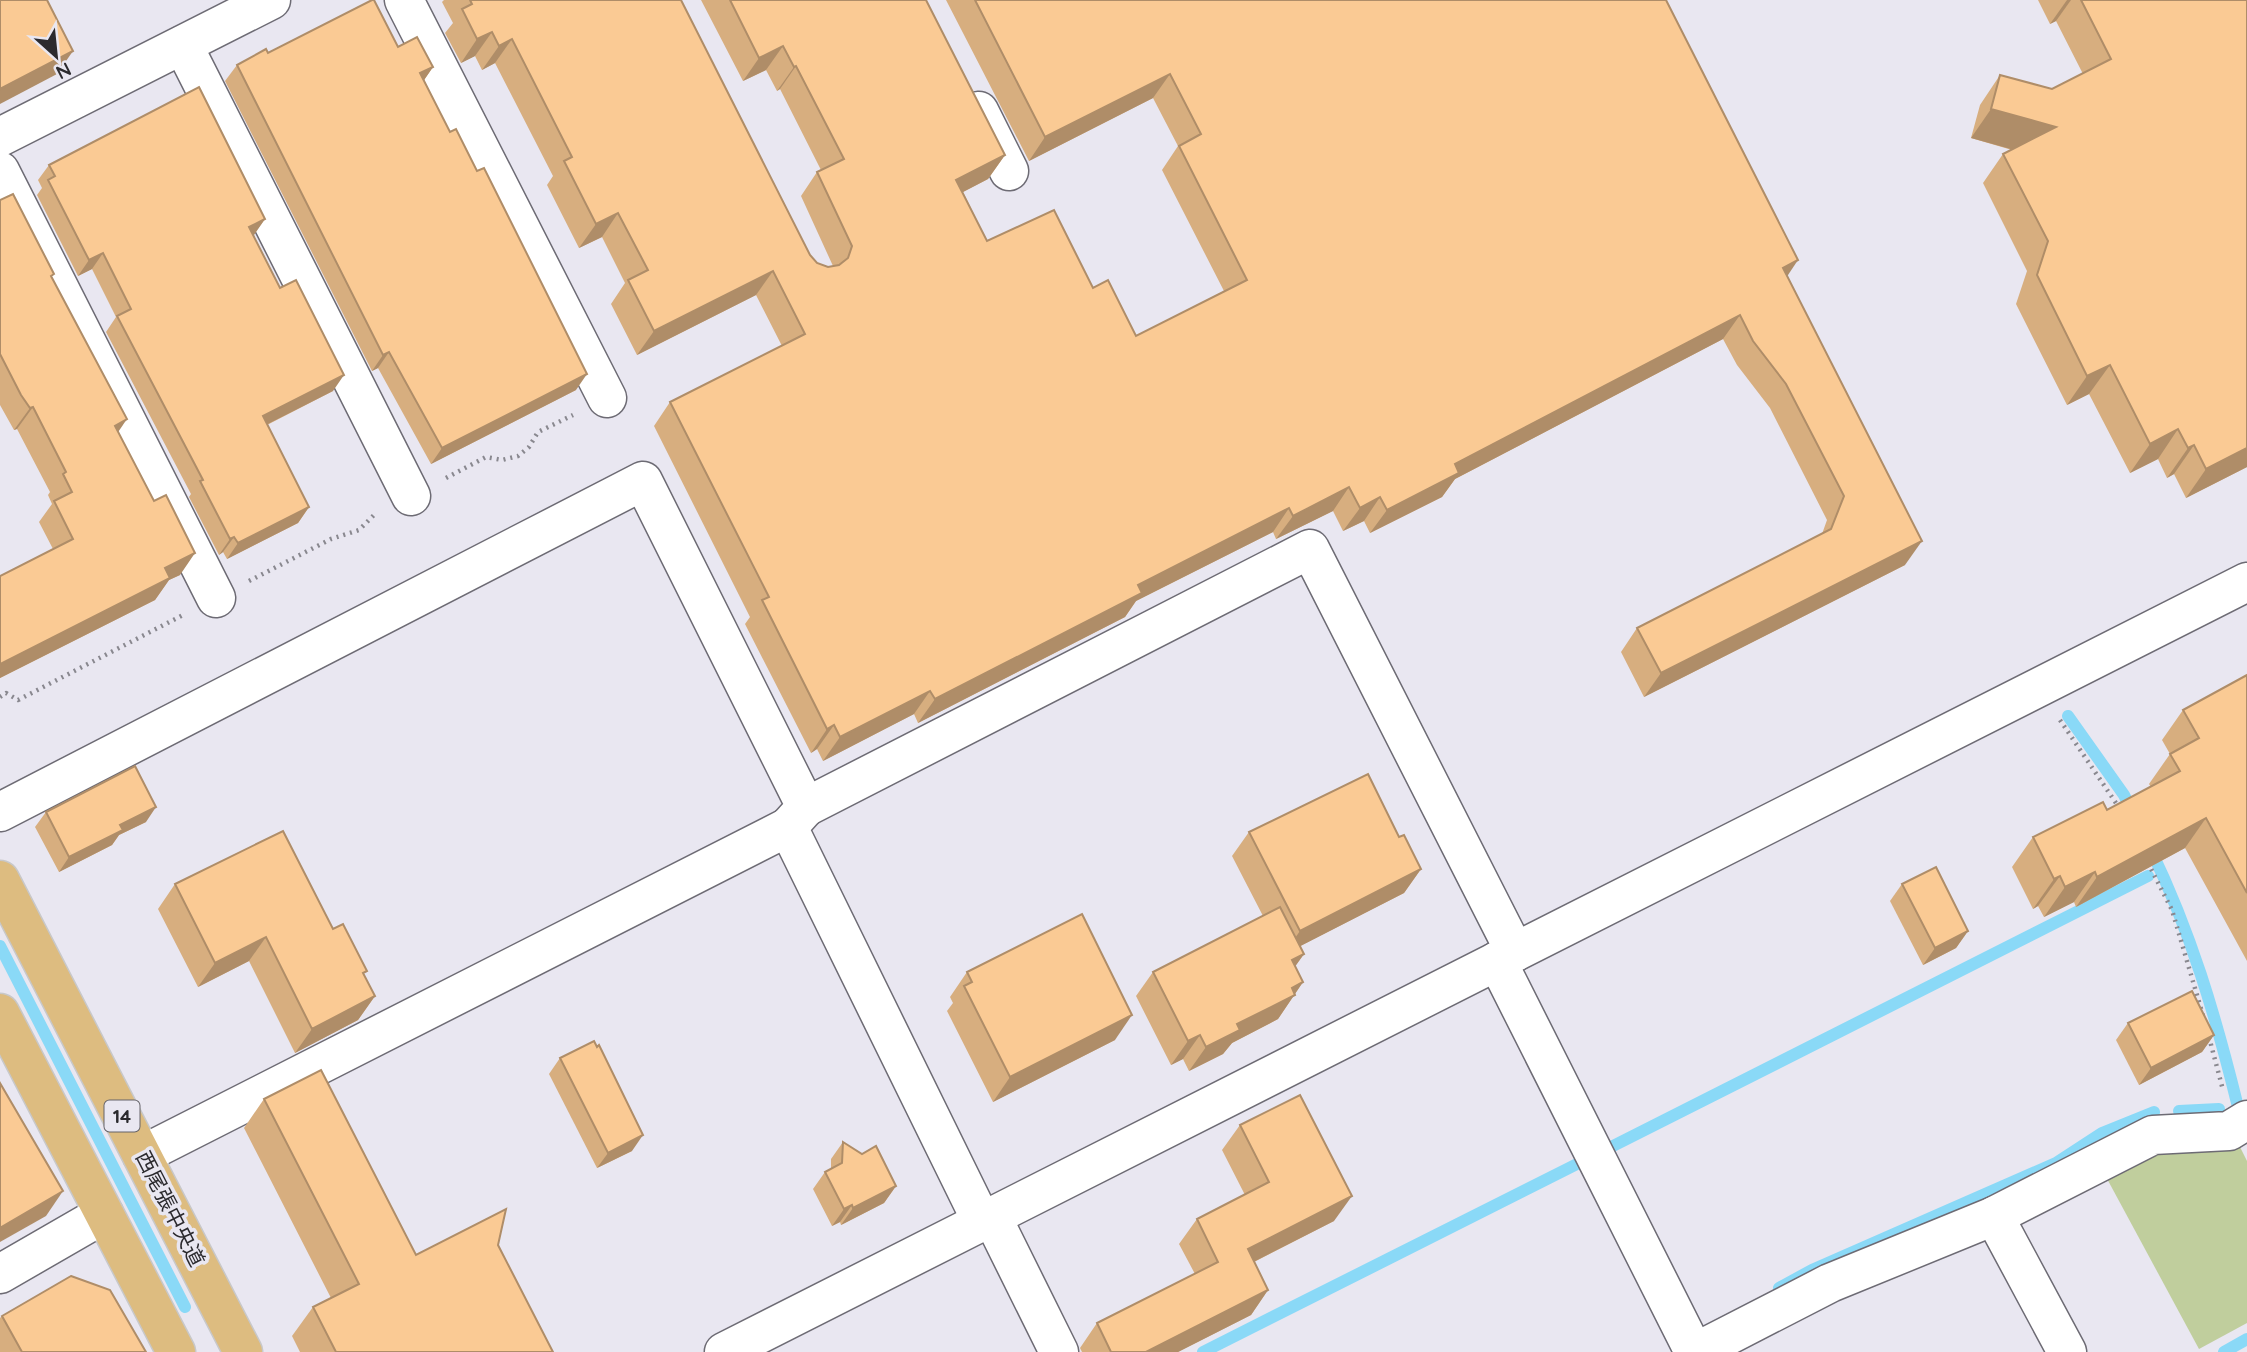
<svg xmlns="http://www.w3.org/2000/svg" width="2247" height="1352" font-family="Quicksand,'Noto Sans JP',sans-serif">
<rect width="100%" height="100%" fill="#e9e7f1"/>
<path fill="#c0ce9d" d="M 2240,1147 L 2247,1161 L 2247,1323 L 2199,1349 L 2105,1175 L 2165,1150 Z"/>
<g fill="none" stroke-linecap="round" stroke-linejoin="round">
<g stroke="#8ad9f7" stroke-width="12">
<path d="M 2068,716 L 2124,795 L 2134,815"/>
<path d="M 2151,850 C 2191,933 2215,1014 2237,1103"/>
<path d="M 0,946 L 185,1307"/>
<path d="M 2179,1111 L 2219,1109"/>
<path d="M 1607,1149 L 2148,876"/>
<path d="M 1779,1288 L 1812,1270 L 2056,1163 L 2102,1133 L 2154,1112"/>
<path d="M 1203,1352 L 1581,1162"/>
<path d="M 2224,1352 L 2247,1339"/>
</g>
<defs>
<g id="minor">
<path d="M 404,0 L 607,398"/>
<path d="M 183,45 L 411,496"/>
<path d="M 979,111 L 1009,171"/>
<path d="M 0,137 L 271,0"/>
<path d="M 0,171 L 216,598"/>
<path d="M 806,807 L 1310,549 L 1515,952"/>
<path d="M 0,812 L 643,481 L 806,807 L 788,827 L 982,1222"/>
<path d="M 1497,961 L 1694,1352"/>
<path d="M 142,1155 L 788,827"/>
<path d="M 1994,1216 L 2067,1352"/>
<path d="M 992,1217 L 1059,1352"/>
<path d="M 0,1274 L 104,1214"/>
<path d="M 1696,1352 L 1830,1283 L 1994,1216 L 2153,1135 L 2229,1131 L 2247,1120"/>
</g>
<path id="tertiary" d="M 724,1352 L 2247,582"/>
<g id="primary">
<path d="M 0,880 L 243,1352"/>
<path d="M 0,1013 L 176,1352"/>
</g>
</defs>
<use href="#minor" stroke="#6d6b74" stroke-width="41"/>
<use href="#tertiary" stroke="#6d6b74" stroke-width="41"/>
<use href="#primary" stroke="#c8c8c9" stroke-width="41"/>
<g stroke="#89888f" stroke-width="4.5" stroke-dasharray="2 5" stroke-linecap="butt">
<path d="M 446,478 L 486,457 L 502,460 L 518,456 L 529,447 L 538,432 L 573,415"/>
<path d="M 249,581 L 331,539 L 359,530 L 376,513"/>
<path d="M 0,697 L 6,693 L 18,700 L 183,615"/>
<path d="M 2060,720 L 2120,809"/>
<path d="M 2148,863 L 2172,910 L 2204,1019"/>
<path d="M 2209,1037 L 2223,1090"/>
</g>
<use href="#minor" stroke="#fff" stroke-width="38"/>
<use href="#tertiary" stroke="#fff" stroke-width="38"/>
<use href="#primary" stroke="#ddbc80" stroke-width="38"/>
</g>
<g fill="#d7ae7f">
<path d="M 444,0 L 681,0 L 810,255 L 817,263 L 828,267 L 833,266 L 801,196 L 817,172 L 821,170 L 780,89 L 777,91 L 766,70 L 743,81 L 701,0 L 926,0 L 1005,155 L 988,179 L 963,192 L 987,241 L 1093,288 L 1136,336 L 1224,291 L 1162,170 L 1178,146 L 1153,98 L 1029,161 L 946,0 L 1666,0 L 1787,276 L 1905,565 L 1644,697 L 1621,652 L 1637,628 L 1822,534 L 1827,520 L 1770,408 L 1737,365 L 1723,339 L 1455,479 L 1442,497 L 1370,533 L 1364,521 L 1343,531 L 1333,511 L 1276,539 L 1273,532 L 1136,601 L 1125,617 L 918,723 L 914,714 L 823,761 L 817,749 L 811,753 L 745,624 L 750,617 L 654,426 L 670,402 L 782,346 L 756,295 L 637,355 L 611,304 L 625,283 L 602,237 L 579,248 L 547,185 L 553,176 L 495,63 L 482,70 L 475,56 L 461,63 L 445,33 L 453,23 L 442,2 Z"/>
<path d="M 2038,0 L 2247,0 L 2247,467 L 2186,498 L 2174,474 L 2167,478 L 2158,459 L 2130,473 L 2089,394 L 2067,405 L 2016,304 L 2027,271 L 1983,183 L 2003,154 L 2012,150 L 1971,138 L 1980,105 L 2000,75 L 2052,89 L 2083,74 L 2056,21 L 2050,24 Z"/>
<path d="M 398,47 L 433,67 L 424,80 L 576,390 L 431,464 L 378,368 L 372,371 L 225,81 L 237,65 L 268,53 Z"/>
<path d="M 49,165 L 265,219 L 253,235 L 333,391 L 267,425 L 309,507 L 298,523 L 227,559 L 223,552 L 219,555 L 189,497 L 191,494 L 106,332 L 116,317 L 92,269 L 78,276 L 37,195 L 42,188 L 38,180 Z"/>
<path d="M 0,200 L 52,277 L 180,575 L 169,580 L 155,600 L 0,678 L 0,576 L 53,549 L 39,522 L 52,504 L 48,495 L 50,492 L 17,429 L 14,430 L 0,405 Z"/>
<path d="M 2247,675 L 2247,961 L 2185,848 L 2076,907 L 2074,902 L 2044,917 L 2038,906 L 2033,909 L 2012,867 L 2033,837 L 2107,810 L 2151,787 L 2149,784 L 2170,754 L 2162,740 L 2183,710 Z"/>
<path d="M 46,812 L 146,822 L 119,835 L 112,845 L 59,872 L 35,827 Z"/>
<path d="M 1249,832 L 1399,837 L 1421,869 L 1404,893 L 1300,946 L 1304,954 L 1295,966 L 1303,982 L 1278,1019 L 1232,1043 L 1223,1054 L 1189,1071 L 1183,1059 L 1171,1065 L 1136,996 L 1153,972 L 1263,916 L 1232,856 Z"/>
<path d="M 175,884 L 333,929 L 364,975 L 375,996 L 358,1020 L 295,1053 L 249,961 L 198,987 L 158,909 Z"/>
<path d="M 1902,884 L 1968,931 L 1956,948 L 1923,965 L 1890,901 Z"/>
<path d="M 967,972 L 1115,1040 L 993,1102 L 947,1011 L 953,1003 L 950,997 Z"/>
<path d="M 2128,1023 L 2214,1035 L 2202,1052 L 2139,1085 L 2116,1040 Z"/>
<path d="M 560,1058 L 632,1151 L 597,1168 L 549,1074 Z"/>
<path d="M 264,1099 L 416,1255 L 498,1245 L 553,1352 L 300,1352 L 292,1336 L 313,1307 L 331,1298 L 244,1128 Z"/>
<path d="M 1240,1125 L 1334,1221 L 1254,1262 L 1268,1290 L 1251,1315 L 1178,1352 L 1082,1352 L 1080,1348 L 1097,1323 L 1195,1274 L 1179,1244 L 1197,1219 L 1245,1195 L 1222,1150 Z"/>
<path d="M 843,1142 L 896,1186 L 884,1203 L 841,1225 L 840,1222 L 832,1226 L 813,1189 L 825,1172 L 831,1169 L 831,1159 Z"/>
<path d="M 2,1316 L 146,1352 L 0,1352 L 0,1318 Z"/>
</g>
<g fill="#af8d68">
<path d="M 2067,0 L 2071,0 L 2056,21 L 2050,24 Z"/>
<path d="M 492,32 L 475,56 L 461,63 L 477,39 Z"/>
<path d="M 512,39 L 495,63 L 482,70 L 499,46 Z"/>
<path d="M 783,46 L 766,70 L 743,81 L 759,58 Z"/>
<path d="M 73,51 L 57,74 L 0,104 L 0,89 Z"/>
<path d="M 796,66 L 780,89 L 777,91 L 794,67 Z"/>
<path d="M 433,67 L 422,83 L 420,73 Z"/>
<path d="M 1170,74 L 1153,98 L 1029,161 L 1045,137 Z"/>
<path d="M 1991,109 L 2056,127 L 2036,156 L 1971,138 Z"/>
<path d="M 1005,155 L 988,179 L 940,204 L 956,180 Z"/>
<path d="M 618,213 L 602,237 L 579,248 L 596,224 Z"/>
<path d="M 265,219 L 254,235 L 238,243 L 249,227 Z"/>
<path d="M 103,253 L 92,269 L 78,276 L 89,260 Z"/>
<path d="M 1798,260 L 1782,284 L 1783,268 Z"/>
<path d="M 773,271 L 756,295 L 637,355 L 654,331 Z"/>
<path d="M 1740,315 L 1723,339 L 1455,479 L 1442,497 L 1370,533 L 1387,510 L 1455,464 Z"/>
<path d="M 389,352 L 378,368 L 372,371 L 383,355 Z"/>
<path d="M 2110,365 L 2089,394 L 2067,405 L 2087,376 Z"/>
<path d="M 587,374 L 576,390 L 431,464 L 442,448 Z"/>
<path d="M 344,375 L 333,391 L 252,432 L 263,416 Z"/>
<path d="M 33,407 L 17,429 L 14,430 L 30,408 Z"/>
<path d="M 127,419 L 112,441 L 115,426 Z"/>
<path d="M 2178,429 L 2158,459 L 2130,473 L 2150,444 Z"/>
<path d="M 2194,445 L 2174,474 L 2167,478 L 2188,448 Z"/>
<path d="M 2247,448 L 2247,467 L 2186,498 L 2206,469 Z"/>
<path d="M 1349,487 L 1333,511 L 1276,539 L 1293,516 Z"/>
<path d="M 1380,497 L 1364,521 L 1343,531 L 1360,508 Z"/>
<path d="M 309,507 L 298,523 L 227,559 L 238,543 Z"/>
<path d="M 1289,508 L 1273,532 L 1136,601 L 1125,617 L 918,723 L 935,699 L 1138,585 Z"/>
<path d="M 234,537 L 223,552 L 219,555 L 230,539 Z"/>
<path d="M 1922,541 L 1905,565 L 1644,697 L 1661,673 Z"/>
<path d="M 195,553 L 180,575 L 169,580 L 155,600 L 0,678 L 0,664 L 165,568 Z"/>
<path d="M 930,691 L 914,714 L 823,761 L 840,737 Z"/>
<path d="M 834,725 L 817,749 L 811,753 L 827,729 Z"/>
<path d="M 156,807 L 146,822 L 119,835 L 112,845 L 59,872 L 69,857 L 120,825 Z"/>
<path d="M 2206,818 L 2185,848 L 2076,907 L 2097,877 Z"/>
<path d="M 1421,869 L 1404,893 L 1283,955 L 1300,931 Z"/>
<path d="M 2095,872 L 2074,902 L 2044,917 L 2065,887 Z"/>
<path d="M 2060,876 L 2038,906 L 2033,909 L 2054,879 Z"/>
<path d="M 1968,931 L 1956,948 L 1923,965 L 1935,948 Z"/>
<path d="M 266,937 L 249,961 L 198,987 L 215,963 Z"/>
<path d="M 1304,954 L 1287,978 L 1292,960 Z"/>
<path d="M 1303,982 L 1278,1019 L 1232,1043 L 1223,1054 L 1189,1071 L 1206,1047 L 1237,1024 L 1292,988 Z"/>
<path d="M 375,996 L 358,1020 L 295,1053 L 312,1029 Z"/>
<path d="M 1132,1015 L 1115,1040 L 993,1102 L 1010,1077 Z"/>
<path d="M 1200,1035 L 1183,1059 L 1171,1065 L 1188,1041 Z"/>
<path d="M 2214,1035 L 2202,1052 L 2139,1085 L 2151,1068 Z"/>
<path d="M 643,1135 L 632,1151 L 597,1168 L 608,1153 Z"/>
<path d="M 896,1186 L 884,1203 L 841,1225 L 853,1208 Z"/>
<path d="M 63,1191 L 46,1216 L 0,1242 L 0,1228 Z"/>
<path d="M 1352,1196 L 1334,1221 L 1230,1274 L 1248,1249 Z"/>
<path d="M 852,1205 L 840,1222 L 832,1226 L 844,1209 Z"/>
<path d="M 1268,1290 L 1251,1315 L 1178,1352 L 1146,1352 Z"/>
</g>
<g fill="#faca94" stroke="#af8d68" stroke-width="2">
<path d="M 0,0 L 47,0 L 73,51 L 0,89 Z"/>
<path d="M 372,0 L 374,0 L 398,47 L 417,37 L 433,67 L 420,73 L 450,132 L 456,129 L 477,171 L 484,168 L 587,374 L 442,448 L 389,352 L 383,355 L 237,65 L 266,49 L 268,53 Z"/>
<path d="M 470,0 L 681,0 L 810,255 L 817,263 L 828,267 L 839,265 L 848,258 L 852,246 L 817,172 L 844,159 L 796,66 L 794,67 L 783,46 L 759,58 L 730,0 L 926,0 L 1005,155 L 956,180 L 987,241 L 1054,210 L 1093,288 L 1108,280 L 1136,336 L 1247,280 L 1179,146 L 1201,134 L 1170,74 L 1045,137 L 975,0 L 1666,0 L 1798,260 L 1783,268 L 1922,541 L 1661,673 L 1637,628 L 1831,529 L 1844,496 L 1786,384 L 1753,341 L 1740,315 L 1455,464 L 1459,473 L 1387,510 L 1380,497 L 1360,508 L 1349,487 L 1293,516 L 1289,508 L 1138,585 L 1142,593 L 935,699 L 930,691 L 840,737 L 834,725 L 827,729 L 762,600 L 769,597 L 670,402 L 805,334 L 773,271 L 654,331 L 628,280 L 648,270 L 618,213 L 596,224 L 564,161 L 572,157 L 512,39 L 499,46 L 492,32 L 477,39 L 462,9 L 472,4 Z"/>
<path d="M 2081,0 L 2247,0 L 2247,448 L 2206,469 L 2194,445 L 2188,448 L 2178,429 L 2150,444 L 2110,365 L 2087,376 L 2037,275 L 2048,241 L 2003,154 L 2056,127 L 1991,109 L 2000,75 L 2052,89 L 2111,59 Z"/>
<path d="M 199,87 L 265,219 L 249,227 L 280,288 L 296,280 L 344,375 L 263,416 L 309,507 L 238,543 L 234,537 L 230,539 L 200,481 L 203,480 L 117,316 L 131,309 L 103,253 L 89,260 L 48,180 L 55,176 L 49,165 Z"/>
<path d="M 13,194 L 54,274 L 51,276 L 127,419 L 115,426 L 154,501 L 166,495 L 195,553 L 165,568 L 170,578 L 0,664 L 0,576 L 73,539 L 54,501 L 72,492 L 63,474 L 66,472 L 33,407 L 30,408 L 21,395 L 0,354 L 0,200 Z"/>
<path d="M 2247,675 L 2247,893 L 2206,818 L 2097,877 L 2095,872 L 2065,887 L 2060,876 L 2054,879 L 2033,837 L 2103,802 L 2107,810 L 2180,771 L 2170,754 L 2199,738 L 2183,710 Z"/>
<path d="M 135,766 L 156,807 L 120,825 L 123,830 L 69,857 L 46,812 Z"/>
<path d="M 1368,774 L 1399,837 L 1404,835 L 1421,869 L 1300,931 L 1249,832 Z"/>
<path d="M 283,831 L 333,929 L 343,924 L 367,971 L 363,973 L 375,996 L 312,1029 L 266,937 L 215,963 L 175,884 Z"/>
<path d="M 1936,867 L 1968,931 L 1935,948 L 1902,884 Z"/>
<path d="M 1280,907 L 1304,954 L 1292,960 L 1303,982 L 1292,988 L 1295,995 L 1237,1024 L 1240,1030 L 1206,1047 L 1200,1035 L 1188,1041 L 1153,972 Z"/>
<path d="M 1082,914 L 1132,1015 L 1010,1077 L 964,986 L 972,982 L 967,972 Z"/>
<path d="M 2192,991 L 2214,1035 L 2151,1068 L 2128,1023 Z"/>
<path d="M 594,1041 L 597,1047 L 599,1045 L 643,1135 L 608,1153 L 560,1058 Z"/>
<path d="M 321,1070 L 416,1255 L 506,1209 L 498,1245 L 553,1352 L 336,1352 L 313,1307 L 359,1284 L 264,1099 Z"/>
<path d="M 0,1083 L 63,1191 L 0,1228 Z"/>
<path d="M 1300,1095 L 1352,1196 L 1248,1249 L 1268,1290 L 1146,1352 L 1111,1352 L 1097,1323 L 1218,1262 L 1197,1219 L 1269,1182 L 1240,1125 Z"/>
<path d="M 843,1142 L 862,1154 L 876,1146 L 896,1186 L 853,1208 L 852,1205 L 844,1209 L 825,1172 L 842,1163 Z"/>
<path d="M 71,1276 L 110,1290 L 146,1352 L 22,1352 L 2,1316 Z"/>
</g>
<g text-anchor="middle" stroke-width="7" stroke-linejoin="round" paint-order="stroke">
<rect fill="#e9e7f1" stroke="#646368" stroke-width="2" x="104.5" y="1100.5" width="35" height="31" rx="5"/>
<g font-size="19" font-weight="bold" fill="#2b2a2e">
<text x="122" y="1123">14</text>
</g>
<g font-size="21" fill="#2b2a2e" stroke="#e9e7f1">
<text transform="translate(170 1209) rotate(63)" y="7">西尾張中央道</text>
</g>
</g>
<g transform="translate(56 56) rotate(153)" stroke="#e9e7f1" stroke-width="5" paint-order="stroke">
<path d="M0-5L12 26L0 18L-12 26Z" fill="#2b2a2e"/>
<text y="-10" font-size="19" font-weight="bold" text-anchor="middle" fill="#2b2a2e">N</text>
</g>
</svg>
